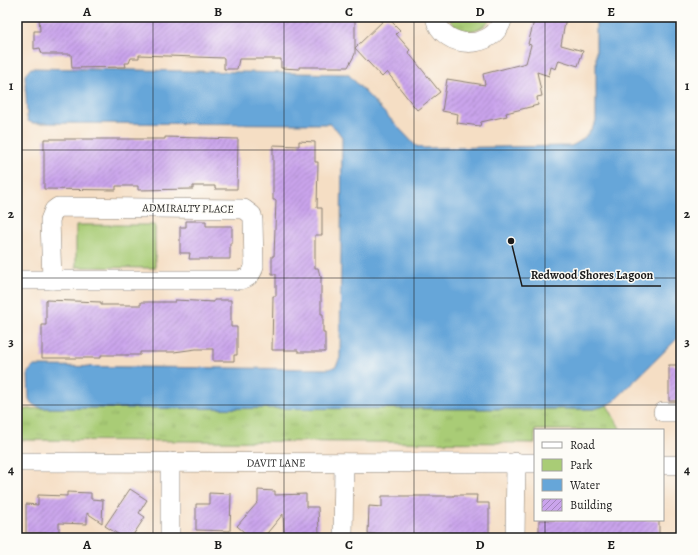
<svg xmlns="http://www.w3.org/2000/svg" width="698" height="555" font-family="Alegreya,serif">
<defs>
<pattern id="grass-tufts" width="24" height="20" patternUnits="userSpaceOnUse"><rect width="24" height="20" fill="#a9cc76"/><path d="M3 7l-1-3M5 7V3M7 7l1-3M15 17l-1-3M17 17v-4M19 17l1-3" fill="none" stroke="#91af66"/></pattern>
<pattern id="building-hatch" width="6" height="6" patternUnits="userSpaceOnUse"><rect width="6" height="6" fill="#caa4ec"/><path d="M-1 1l2-2M0 6l6-6M5 7l2-2" fill="none" stroke="#a385be"/></pattern>
</defs>
<rect width="100%" height="100%" fill="#fdfcf7"/>
<filter id="ink" filterUnits="userSpaceOnUse"><feTurbulence type="fractalNoise" baseFrequency=".025" numOctaves="2"/><feDisplacementMap in="SourceGraphic" scale="8" xChannelSelector="R" yChannelSelector="G"/><feConvolveMatrix kernelMatrix="1 2 1 2 8 2 1 2 1" color-interpolation-filters="sRGB"/></filter>
<filter id="wash" filterUnits="userSpaceOnUse"><feTurbulence type="fractalNoise" baseFrequency=".012" numOctaves="4" result="noise"/><feDisplacementMap in="SourceGraphic" scale="16" xChannelSelector="R" yChannelSelector="G"/><feGaussianBlur stdDeviation="0.9" result="paint"/><feColorMatrix in="noise" values="0 0 0 0 0 0 0 0 0 0 0 0 0 0 0 0 0 1.4 0 .05"/><feComposite in="paint" operator="in"/></filter>
<g filter="url(#wash)">
<rect width="100%" height="100%" fill="#f5dec4"/>
<g fill="url(#grass-tufts)" stroke="#627449">
<path d="M 448,17 L 491,17 C 483,35 456,35 448,17 Z"/>
<path d="M 607,405 L 621,430 L 535,430 L 535,443 L 17,440 L 17,410 L 43,408 L 594,409 Z"/>
</g>
<path fill="#a9cc76" stroke="#627449" d="M 76,225 L 155,225 L 155,268 L 76,267 Z"/>
<path fill="#66a6d9" stroke="#41617a" d="M 596,17 L 681,17 L 681,335 L 614,401 L 607,405 L 594,409 L 43,408 C 36,406 32,406 29,399 L 28,372 L 34,366 L 39,366 L 329,369 L 336,366 L 340,358 L 342,137 L 336,129 L 330,124 L 32,123 L 28,121 L 27,117 L 25,75 L 31,68 L 348,74 L 416,146 L 423,148 L 571,146 C 583,141 591,132 596,121 Z"/>
<g id="blocks">
<g fill="url(#building-hatch)">
<path d="M 39,17 L 355,17 L 355,54 L 348,67 L 299,67 L 299,69 L 281,68 L 281,59 L 239,59 L 237,69 L 224,69 L 224,58 L 139,55 L 139,58 L 131,58 L 129,63 L 125,63 L 126,67 L 72,68 L 71,54 L 42,54 L 40,48 L 34,49 L 34,31 L 40,31 Z"/>
<path d="M 387,17 L 400,30 L 396,34 L 410,50 L 408,52 L 440,92 L 417,110 L 387,72 L 382,77 L 355,48 Z"/>
<path d="M 535,17 L 566,17 L 561,45 L 583,51 L 578,66 L 559,60 L 556,69 L 551,67 L 549,76 L 537,72 L 542,96 L 537,97 L 538,105 L 506,113 L 507,116 L 481,122 L 480,126 L 457,123 L 458,114 L 442,111 L 447,79 L 485,85 L 483,74 L 526,63 L 531,45 L 528,44 Z"/>
<path d="M 165,137 L 238,139 L 237,189 L 215,189 L 215,186 L 193,186 L 193,189 L 138,190 L 138,186 L 116,186 L 116,190 L 44,189 L 44,139 L 165,139 Z"/>
<path d="M 299,141 L 315,142 L 315,162 L 318,162 L 317,208 L 322,208 L 322,235 L 315,235 L 315,268 L 318,268 L 320,276 L 321,276 L 321,314 L 323,314 L 323,333 L 325,333 L 325,352 L 298,352 L 298,350 L 272,350 L 273,296 L 276,296 L 276,274 L 272,274 L 272,256 L 274,256 L 276,200 L 273,200 L 273,145 L 299,146 Z"/>
<path d="M 186,221 L 206,221 L 206,226 L 232,226 L 232,243 L 230,243 L 230,259 L 189,259 L 190,253 L 180,253 L 180,227 L 186,227 Z"/>
<path d="M 46,300 L 101,302 L 101,305 L 141,305 L 141,302 L 175,302 L 175,300 L 214,302 L 214,300 L 231,300 L 231,327 L 237,327 L 237,355 L 234,355 L 234,361 L 213,361 L 213,349 L 196,349 L 174,352 L 140,352 L 140,355 L 101,355 L 101,358 L 42,358 L 42,325 L 46,325 Z"/>
<rect x="669" y="365" width="12" height="36"/>
<path d="M 130,489 L 147,500 L 139,513 L 145,517 L 131,538 L 124,538 L 105,526 Z"/>
<path d="M 258,490 L 275,491 L 275,495 L 306,494 L 306,507 L 318,507 L 319,534 L 284,535 L 283,514 L 263,538 L 251,538 L 237,526 L 258,502 Z"/>
<path d="M 67,492 L 91,493 L 91,499 L 103,500 L 102,523 L 87,513 L 87,524 L 59,523 L 59,533 L 26,533 L 26,504 L 38,505 L 38,495 L 67,496 Z"/>
<path d="M 209,493 L 231,494 L 230,531 L 196,530 L 196,504 L 209,504 Z"/>
<path d="M 454,495 L 477,495 L 476,503 L 489,503 L 489,536 L 457,538 L 414,537 L 414,535 L 368,534 L 369,506 L 382,507 L 382,496 L 454,496 Z"/>
<path d="M 539,520 L 659,520 L 659,538 L 583,538 L 563,537 L 563,535 L 539,535 Z"/>
</g>
</g>
</g>
<g filter="url(#ink)">
<use href="#blocks" fill-opacity="0" stroke="#887d70" stroke-width="1"/>
<g fill="none" stroke-linecap="round" stroke-linejoin="round">
<defs>
<g id="minor">
<path d="M 435,17 C 442,51 496,51 503,17"/>
<path d="M 58,207 L 244,209 L 252,215 L 253,220 L 254,266 C 252,276 247,279 238,280 L 52,280 L 50,220 L 54,210 Z"/>
<path d="M 17,280 L 52,280"/>
<path d="M 663,412 L 681,412"/>
<path id="s1" d="M 17,462 L 535,463"/>
<path d="M 170,462 L 170,538"/>
<path d="M 663,465 L 681,465"/>
<path d="M 343,538 L 344,463"/>
<path d="M 515,538 L 516,462"/>
</g>
</defs>
<use href="#minor" stroke="#887d70" stroke-width="20"/>
<use href="#minor" stroke="#fff" stroke-width="19"/>
</g>
</g>
<path fill="none" stroke="#1c1c1c" stroke-width="1" stroke-opacity="0.55" d="M 153,17 L 153,538M 284,17 L 284,538M 414,17 L 414,538M 545,17 L 545,430M 17,150 L 681,150M 17,278 L 681,278M 17,405 L 681,405M 545,520 L 545,538"/>
<g text-anchor="middle" stroke-width="3" stroke-linejoin="round" paint-order="stroke">
<g font-size="11" fill="#1c1c1c" stroke="#fdfcf7">
<text transform="translate(188 208) rotate(1)" y="4">ADMIRALTY PLACE</text>
<text dy="4" stroke="none"><textPath href="#s1" startOffset="259">DAVIT LANE</textPath></text>
</g>
</g>
<path fill="none" stroke="#1c1c1c" stroke-width="1.5" d="M511 241L522 286H661"/>
<circle fill="#1c1c1c" stroke="#fdfcf7" stroke-width="1.5" cx="511" cy="241" r="4"/>
<g font-size="12" text-anchor="middle" font-weight="bold" fill="#1c1c1c" stroke="#fdfcf7" stroke-width="3" stroke-linejoin="round" paint-order="stroke">
<text x="592" y="279">Redwood Shores Lagoon</text>
</g>
<rect width="698" height="555" fill="none" stroke="#fdfcf7" stroke-width="44"/>
<rect x="534" y="429" width="130" height="92" fill="#fdfcf7" stroke="#a3a29f"/>
<rect x="542" y="442" width="20" height="6" fill="#ffffff" stroke="#a3a29f"/>
<text x="570" y="449" font-size="12" fill="#1c1c1c">Road</text>
<rect x="542" y="459" width="20" height="12" fill="#a9cc76" stroke="#a3a29f"/>
<text x="570" y="469" font-size="12" fill="#1c1c1c">Park</text>
<rect x="542" y="479" width="20" height="12" fill="#66a6d9" stroke="#a3a29f"/>
<text x="570" y="489" font-size="12" fill="#1c1c1c">Water</text>
<rect x="542" y="499" width="20" height="12" fill="url(#building-hatch)" stroke="#a3a29f"/>
<text x="570" y="509" font-size="12" fill="#1c1c1c">Building</text>
<rect x="22" y="22" width="654" height="511" fill="none" stroke="#1c1c1c" stroke-width="1.5"/>
<g font-size="13" text-anchor="middle" font-weight="bold" fill="#1c1c1c">
<text x="87" y="16">A</text>
<text x="218" y="16">B</text>
<text x="349" y="16">C</text>
<text x="480" y="16">D</text>
<text x="611" y="16">E</text>
<text x="11" y="90">1</text>
<text x="687" y="90">1</text>
<text x="11" y="218">2</text>
<text x="687" y="218">2</text>
<text x="11" y="346">3</text>
<text x="687" y="346">3</text>
<text x="11" y="474">4</text>
<text x="687" y="474">4</text>
<text x="87" y="549">A</text>
<text x="218" y="549">B</text>
<text x="349" y="549">C</text>
<text x="480" y="549">D</text>
<text x="611" y="549">E</text>
</g>
</svg>
